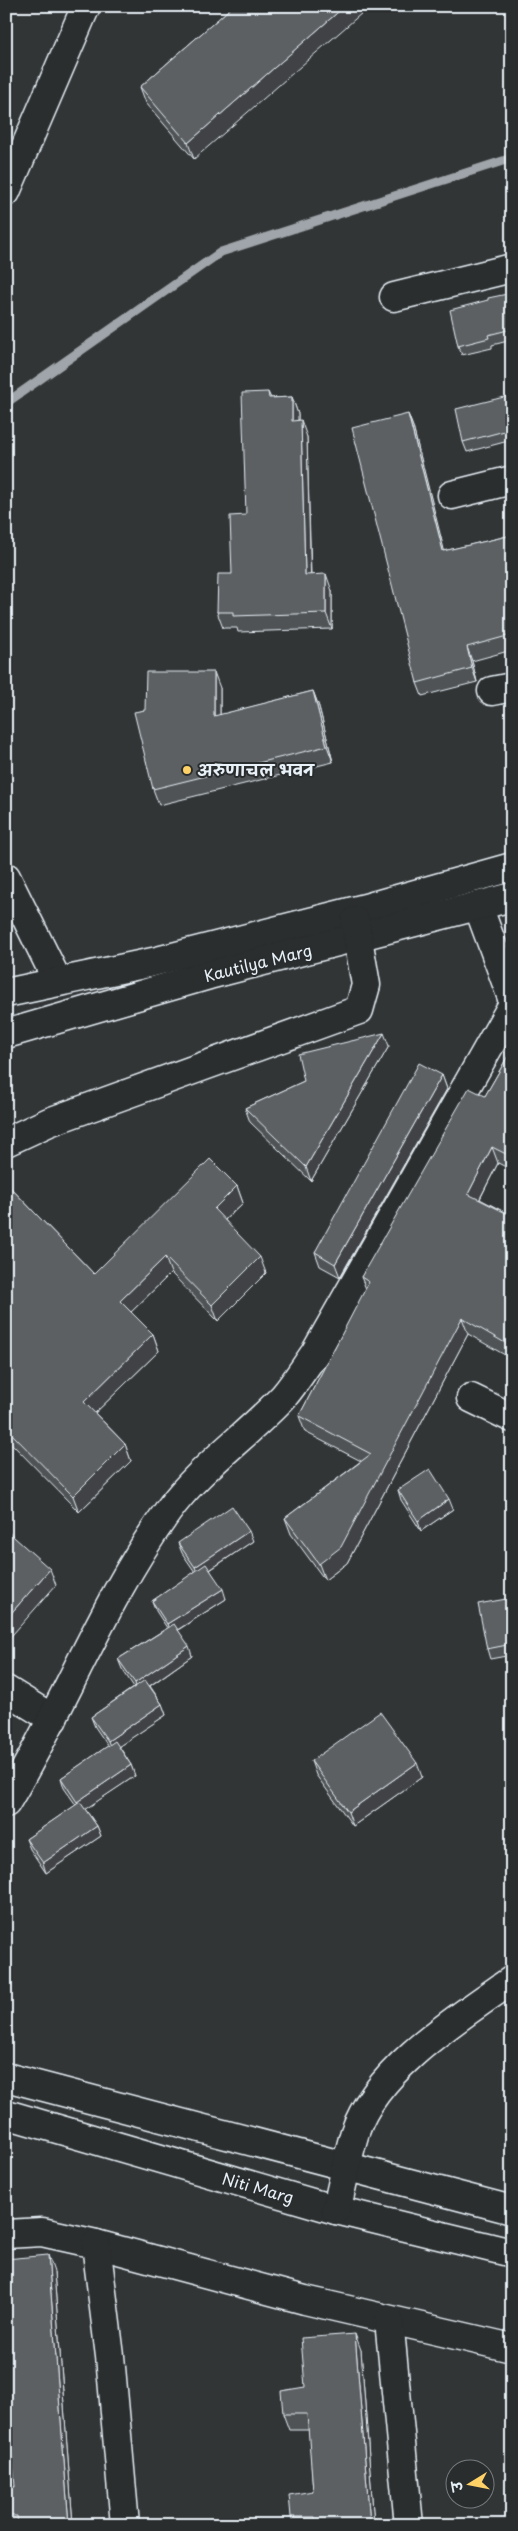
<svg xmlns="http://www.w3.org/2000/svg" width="518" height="2531" font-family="'Playpen Sans','Playpen Sans Deva',sans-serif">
<rect width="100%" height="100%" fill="#323536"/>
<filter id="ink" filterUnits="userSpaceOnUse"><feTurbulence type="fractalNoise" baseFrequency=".02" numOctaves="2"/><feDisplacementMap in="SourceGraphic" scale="10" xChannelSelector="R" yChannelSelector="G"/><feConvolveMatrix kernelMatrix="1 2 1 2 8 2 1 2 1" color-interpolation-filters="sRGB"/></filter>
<g filter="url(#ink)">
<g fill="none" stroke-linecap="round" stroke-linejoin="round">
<path stroke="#9fa5aa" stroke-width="9" d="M 6,403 L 221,252 L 512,158"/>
<defs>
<g id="minor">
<path d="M 6,192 L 86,6"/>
<path d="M 394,297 L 512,268"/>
<path d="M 452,495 L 512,480"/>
<path d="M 492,691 L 512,687"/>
<path d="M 6,877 L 58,982"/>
<path d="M 478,906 L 512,998"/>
<path d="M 6,993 L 153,962 L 369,907 L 512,867"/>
<path d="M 6,1034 L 209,975 L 512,897"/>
<path d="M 6,1142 L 49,1122 L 359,1010 L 366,985 L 355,921"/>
<path d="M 471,1398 L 512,1418"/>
<path d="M 6,1690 L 53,1719"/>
<path d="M 6,1803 C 63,1709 104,1599 168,1511 C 200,1467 247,1436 284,1396 C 295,1383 305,1367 315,1353 L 512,1006"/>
<path d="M 6,2077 L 512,2210"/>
<path d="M 6,2114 L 336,2210 L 512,2253"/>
<path d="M 336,2210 C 343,2185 347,2157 355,2132 C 376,2069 459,2017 512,1980"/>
<path d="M 6,2234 L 42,2232 L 96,2244 L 305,2300 L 512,2348"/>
<path d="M 96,2244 L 110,2356 L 125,2525"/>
<path d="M 389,2320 L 409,2525"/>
</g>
</defs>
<use href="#minor" stroke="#e8f1f8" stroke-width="31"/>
<use href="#minor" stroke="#2a2d2e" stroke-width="28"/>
</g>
<g fill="#4f5355" stroke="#e8f1f8">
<path d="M 233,6 L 194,159 L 146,103 L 140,87 Z"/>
<path d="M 512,293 L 512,340 L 492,345 L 492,348 L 462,355 L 458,346 L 488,300 Z"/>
<path d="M 268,392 L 271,398 L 292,397 L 298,414 L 298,420 L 307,437 L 311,575 L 332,591 L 332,629 L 238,632 L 237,628 L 223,628 L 217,612 L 232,574 L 246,515 Z"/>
<path d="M 512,395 L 512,440 L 467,452 L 463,442 Z"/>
<path d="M 408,414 L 413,427 L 444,551 L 512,535 L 512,650 L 472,661 L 477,682 L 422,696 L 417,683 Z"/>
<path d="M 220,688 L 220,715 L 313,691 L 319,707 L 333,762 L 159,805 L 153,789 L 145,710 Z"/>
<path d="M 389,1046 L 311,1181 L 250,1122 L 245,1108 L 304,1081 Z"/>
<path d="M 512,1049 L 512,1170 L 498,1163 L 480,1199 L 512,1216 L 512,1359 L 468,1334 L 347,1563 L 325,1580 L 291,1534 L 285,1518 L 361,1461 L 305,1432 L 299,1416 L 366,1289 L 361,1277 L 485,1096 Z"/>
<path d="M 442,1075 L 447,1089 L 340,1277 L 320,1266 L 315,1252 Z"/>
<path d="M 6,1183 L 94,1274 L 237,1186 L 243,1203 L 225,1220 L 266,1273 L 218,1321 L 171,1273 L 131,1312 L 153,1334 L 159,1351 L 95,1413 L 125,1444 L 131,1461 L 79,1512 L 6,1438 Z"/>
<path d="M 398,1490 L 453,1509 L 421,1531 L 401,1500 Z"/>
<path d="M 253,1541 L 210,1570 L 226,1599 L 178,1630 L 192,1656 L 150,1686 L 162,1704 L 166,1715 L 119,1746 L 131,1765 L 135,1776 L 85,1809 L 97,1826 L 101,1836 L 46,1873 L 30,1849 L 26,1839 L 76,1805 L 64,1788 L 61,1778 L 108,1746 L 95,1727 L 91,1717 L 134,1687 L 122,1669 L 118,1659 L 167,1628 L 156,1611 L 152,1601 L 195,1572 L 182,1553 L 178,1543 Z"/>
<path d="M 512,1598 L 512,1655 L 490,1659 L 487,1649 Z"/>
<path d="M 311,1761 L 422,1777 L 353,1826 L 316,1775 Z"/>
<path d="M 54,2272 L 73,2525 L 6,2525 L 6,2488 L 15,2487 Z"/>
<path d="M 361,2350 L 374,2525 L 294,2525 L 291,2517 L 313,2491 L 309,2430 L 289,2430 L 283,2414 L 305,2387 Z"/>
</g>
<g fill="#404345" stroke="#e8f1f8">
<path d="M 345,6 L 370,6 L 194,159 L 188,143 Z"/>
<path d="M 292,397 L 298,414 L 298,437 L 292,421 Z"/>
<path d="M 408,414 L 413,427 L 448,565 L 443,551 Z"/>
<path d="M 301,420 L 307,437 L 311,591 L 305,575 Z"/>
<path d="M 326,574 L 332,591 L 332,629 L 326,613 Z"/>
<path d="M 467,647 L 472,661 L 477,682 L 472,668 Z"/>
<path d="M 214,672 L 220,688 L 220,732 L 214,716 Z"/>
<path d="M 313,691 L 319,707 L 333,762 L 327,746 Z"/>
<path d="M 384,1033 L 389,1046 L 311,1181 L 306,1167 Z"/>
<path d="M 442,1075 L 447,1089 L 340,1277 L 335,1264 Z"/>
<path d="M 492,1147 L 498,1163 L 474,1210 L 468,1194 Z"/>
<path d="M 237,1186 L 243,1203 L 219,1225 L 214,1209 Z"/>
<path d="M 165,1257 L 171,1273 L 126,1317 L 120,1301 Z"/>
<path d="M 260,1257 L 266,1273 L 218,1321 L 212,1305 Z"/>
<path d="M 462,1318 L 468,1334 L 347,1563 L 325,1580 L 319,1564 Z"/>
<path d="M 153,1334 L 159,1351 L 90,1418 L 84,1402 Z"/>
<path d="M 125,1444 L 131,1461 L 79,1512 L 73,1496 Z"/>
<path d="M 449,1499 L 453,1509 L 421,1531 L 418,1521 Z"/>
<path d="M 249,1531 L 253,1541 L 199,1577 L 195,1567 Z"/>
<path d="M 50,1569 L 56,1585 L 6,1642 L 6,1619 Z"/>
<path d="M 223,1589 L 226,1599 L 171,1634 L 167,1624 Z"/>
<path d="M 189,1646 L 192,1656 L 138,1694 L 135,1683 Z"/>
<path d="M 162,1704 L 166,1715 L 112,1751 L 108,1741 Z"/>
<path d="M 417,1763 L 422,1777 L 353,1826 L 348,1812 Z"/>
<path d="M 131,1765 L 135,1776 L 81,1812 L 77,1802 Z"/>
<path d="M 97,1826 L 101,1836 L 46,1873 L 43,1863 Z"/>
<path d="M 48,2255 L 54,2272 L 73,2525 L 69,2525 Z"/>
<path d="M 355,2334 L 361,2350 L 374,2525 L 370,2525 Z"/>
</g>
<g fill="#5c6063" stroke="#e8f1f8">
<path d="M 233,6 L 345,6 L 188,143 L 140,87 Z"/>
<path d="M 512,293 L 512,329 L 488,335 L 489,338 L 458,346 L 450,310 L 488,300 L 488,298 Z"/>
<path d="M 268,392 L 269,398 L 292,397 L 292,421 L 301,420 L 305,575 L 326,574 L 326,613 L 233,616 L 233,612 L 217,612 L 218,574 L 232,574 L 230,516 L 246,515 L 242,393 Z"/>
<path d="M 512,395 L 512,429 L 463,442 L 456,409 Z"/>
<path d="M 408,414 L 443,551 L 512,535 L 512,637 L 511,635 L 467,647 L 472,668 L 417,683 L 352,428 Z"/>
<path d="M 146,672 L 214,672 L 214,716 L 313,691 L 327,746 L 153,789 L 134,712 L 145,710 Z"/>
<path d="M 384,1033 L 306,1167 L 245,1108 L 304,1081 L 298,1054 Z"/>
<path d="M 512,1049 L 512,1157 L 492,1147 L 468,1194 L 512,1216 L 512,1347 L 462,1318 L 341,1547 L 319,1564 L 285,1518 L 371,1454 L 299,1416 L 369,1282 L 361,1277 L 469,1088 L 485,1096 Z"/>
<path d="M 419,1063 L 442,1075 L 335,1264 L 315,1252 Z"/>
<path d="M 210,1159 L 237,1186 L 214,1209 L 260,1257 L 212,1305 L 165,1257 L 120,1301 L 153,1334 L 84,1402 L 125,1444 L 73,1496 L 6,1428 L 6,1183 L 94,1274 Z"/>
<path d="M 430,1469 L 449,1499 L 418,1521 L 398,1490 Z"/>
<path d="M 232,1506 L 249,1531 L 195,1567 L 178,1543 Z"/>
<path d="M 6,1530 L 50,1569 L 6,1619 Z"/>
<path d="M 206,1564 L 223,1589 L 167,1624 L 152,1601 Z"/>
<path d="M 512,1598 L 512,1644 L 487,1649 L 478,1604 Z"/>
<path d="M 174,1624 L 189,1646 L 135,1683 L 118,1659 Z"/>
<path d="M 145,1680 L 162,1704 L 108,1741 L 91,1717 Z"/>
<path d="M 380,1712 L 417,1763 L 348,1812 L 311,1761 Z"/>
<path d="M 115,1741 L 131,1765 L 77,1802 L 61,1778 Z"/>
<path d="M 80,1802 L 97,1826 L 43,1863 L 26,1839 Z"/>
<path d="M 48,2255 L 69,2525 L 18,2525 L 17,2516 L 6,2516 L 6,2488 L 15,2487 L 6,2376 L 6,2259 Z"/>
<path d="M 355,2334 L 370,2525 L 316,2525 L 315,2517 L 291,2517 L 289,2495 L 313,2491 L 307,2414 L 283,2414 L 281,2391 L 305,2387 L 301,2338 Z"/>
</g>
</g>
<circle fill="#ffd166" stroke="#2a2d2e" stroke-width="2" cx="187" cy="770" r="5"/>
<g text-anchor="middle" stroke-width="4" stroke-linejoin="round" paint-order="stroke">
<g font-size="16" font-weight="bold" fill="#e8f1f8" stroke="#2a2d2e" text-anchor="start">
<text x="197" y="776">अरुणाचल भवन</text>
</g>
<g font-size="16" fill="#e8f1f8" stroke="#2a2d2e">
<text transform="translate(258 963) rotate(-14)" y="6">Kautilya Marg</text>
<text transform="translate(258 2188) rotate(16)" y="6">Niti Marg</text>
</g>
</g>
<rect width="518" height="2531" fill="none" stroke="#2a2d2e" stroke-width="25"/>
<rect x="12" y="12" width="493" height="2506" fill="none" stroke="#e8f1f8" stroke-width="2" filter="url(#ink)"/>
<g transform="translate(470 2484) rotate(260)"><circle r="24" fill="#2a2d2e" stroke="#767b7f"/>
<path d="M0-4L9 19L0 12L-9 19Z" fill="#ffd166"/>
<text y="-8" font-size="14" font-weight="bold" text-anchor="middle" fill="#e8f1f8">उ</text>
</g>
</svg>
